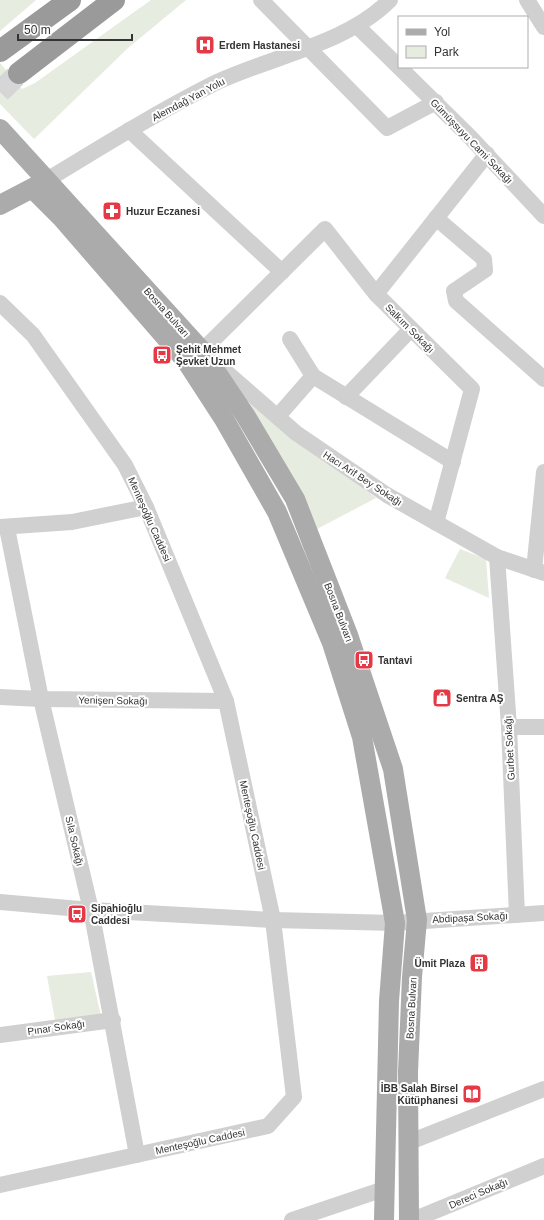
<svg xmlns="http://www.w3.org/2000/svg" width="544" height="1220" font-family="Helvetica,sans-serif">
<rect width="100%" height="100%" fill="#fff"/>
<g fill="#e6ecdf">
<path d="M 0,0 L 36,0 L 0,31 Z"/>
<path d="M 151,0 L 186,0 L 128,48 L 34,139 L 0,104 L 0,63 L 22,89 L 35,83 Z"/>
<path d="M 248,400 L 376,498 L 317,529 Z"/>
<path d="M 460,549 L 486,559 L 489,598 L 445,578 Z"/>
<path d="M 91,972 L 101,1016 L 55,1020 L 47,976 Z"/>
</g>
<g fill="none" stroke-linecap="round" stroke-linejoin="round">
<path stroke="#d6d6d6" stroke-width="22" stroke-dasharray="22 11" stroke-linecap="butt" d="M 0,92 L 19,73"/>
<g stroke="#d0d0d0" stroke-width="16">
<path d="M 261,0 L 387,128 L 436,102"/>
<path d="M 527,0 L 544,27"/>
<path d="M 357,26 L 399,67"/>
<path d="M 399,67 L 471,138 L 544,216"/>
<path d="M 129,130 L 282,272"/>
<path d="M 47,180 C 101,147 156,113 213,84 C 268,57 346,45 390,0"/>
<path d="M 436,218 L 484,259 L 485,270 L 454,291 L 456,301 L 544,379"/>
<path d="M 376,294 L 325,229 L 202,351 L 296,433 L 387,495 L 497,557 L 544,573"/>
<path d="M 0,303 L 33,335 L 125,465 L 146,507 L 226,701 L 273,920 L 294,1097 L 268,1126 L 0,1185"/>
<path d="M 290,339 L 313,376"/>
<path d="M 346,397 L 411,329"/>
<path d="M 278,416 L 313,376 L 453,462"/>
<path d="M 436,523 L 472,389 L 376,294 L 487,154"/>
<path d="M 0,527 L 72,522 L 146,507"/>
<path d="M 7,528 L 41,699 L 91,910 L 137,1155"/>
<path d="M 497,557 L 509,727 L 517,915"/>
<path d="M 534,570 L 544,472"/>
<path d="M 0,697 L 41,699 L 226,701"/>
<path d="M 509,727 L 544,727"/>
<path d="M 0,902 L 91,910 L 273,920 L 395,923 L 544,913"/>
<path d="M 0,1035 L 113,1020"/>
<path d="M 407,1143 L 544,1089"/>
<path d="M 292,1220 L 384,1189"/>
<path d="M 413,1220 L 544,1166"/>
</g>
<g stroke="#ababab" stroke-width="20">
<path d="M 0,129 L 202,351 L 245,415 L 295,499 L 348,635 L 393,769 L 417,920 L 412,977 L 408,1072 L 409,1220"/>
<path d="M 33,189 L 62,218 L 187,362 L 224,419 L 277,512 L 332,643 L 362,737 L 395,923 L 389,1001 L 384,1220"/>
<path d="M 0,205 L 44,182"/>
</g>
<g stroke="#9a9a9a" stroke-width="22">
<path d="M 0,51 L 70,0"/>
<path d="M 19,73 L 114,0"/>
</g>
</g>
<defs>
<symbol id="hospital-square" viewBox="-11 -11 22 22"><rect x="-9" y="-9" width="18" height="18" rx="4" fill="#e63946" stroke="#fff"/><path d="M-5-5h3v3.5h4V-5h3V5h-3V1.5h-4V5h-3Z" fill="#fff"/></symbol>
<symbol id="pharmacy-square" viewBox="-11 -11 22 22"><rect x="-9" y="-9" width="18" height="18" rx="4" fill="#e63946" stroke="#fff"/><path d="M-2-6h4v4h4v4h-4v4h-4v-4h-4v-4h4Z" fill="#fff"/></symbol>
<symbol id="bus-square" viewBox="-11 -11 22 22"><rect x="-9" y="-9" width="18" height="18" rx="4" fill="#e63946" stroke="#fff"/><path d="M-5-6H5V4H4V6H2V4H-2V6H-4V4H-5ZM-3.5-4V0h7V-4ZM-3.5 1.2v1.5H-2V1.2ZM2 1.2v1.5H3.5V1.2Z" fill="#fff"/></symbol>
<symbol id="shop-square" viewBox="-11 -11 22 22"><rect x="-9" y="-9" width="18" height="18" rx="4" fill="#e63946" stroke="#fff"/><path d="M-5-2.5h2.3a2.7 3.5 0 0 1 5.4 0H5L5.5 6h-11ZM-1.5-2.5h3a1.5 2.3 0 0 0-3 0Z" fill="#fff"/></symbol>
<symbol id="building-square" viewBox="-11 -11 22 22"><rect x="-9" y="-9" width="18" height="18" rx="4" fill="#e63946" stroke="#fff"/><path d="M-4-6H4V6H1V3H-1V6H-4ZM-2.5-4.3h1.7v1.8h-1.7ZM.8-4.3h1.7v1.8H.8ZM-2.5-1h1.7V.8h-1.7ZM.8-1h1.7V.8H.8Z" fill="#fff"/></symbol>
<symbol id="library-square" viewBox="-11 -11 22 22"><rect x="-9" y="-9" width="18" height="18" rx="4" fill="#e63946" stroke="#fff"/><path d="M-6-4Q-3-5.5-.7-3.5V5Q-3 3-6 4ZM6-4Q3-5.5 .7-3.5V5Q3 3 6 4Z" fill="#fff"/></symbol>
</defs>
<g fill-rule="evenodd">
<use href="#hospital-square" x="194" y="34" width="22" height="22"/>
<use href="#pharmacy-square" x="101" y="200" width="22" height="22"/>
<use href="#bus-square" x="151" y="344" width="22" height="22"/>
<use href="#bus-square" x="353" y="649" width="22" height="22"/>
<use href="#shop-square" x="431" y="687" width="22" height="22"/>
<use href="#bus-square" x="66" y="903" width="22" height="22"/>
<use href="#building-square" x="468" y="952" width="22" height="22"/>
<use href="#library-square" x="461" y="1083" width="22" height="22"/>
</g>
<g text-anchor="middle" stroke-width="4" stroke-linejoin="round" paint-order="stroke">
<g font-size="10" font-weight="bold" fill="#333" stroke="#fff" text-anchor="start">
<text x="219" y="49">Erdem Hastanesi</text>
<text x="126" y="215">Huzur Eczanesi</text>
<text x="176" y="353">Şehit Mehmet<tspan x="176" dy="12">Şevket Uzun</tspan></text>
<text x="378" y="664">Tantavi</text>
<text x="456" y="702">Sentra AŞ</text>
<text x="91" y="912">Sipahioğlu<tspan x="91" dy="12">Caddesi</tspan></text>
<text x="465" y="967" text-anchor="end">Ümit Plaza</text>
<text x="458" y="1092" text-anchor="end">İBB Salah Birsel<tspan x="458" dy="12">Kütüphanesi</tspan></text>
</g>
<g font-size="10" fill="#333" stroke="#fff">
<text transform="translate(188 99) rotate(-28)" y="4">Alemdağ Yan Yolu</text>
<text transform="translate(472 141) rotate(46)" y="4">Gümüşsuyu Cami Sokağı</text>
<text transform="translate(167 312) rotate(48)" y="4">Bosna Bulvarı</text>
<text transform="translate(410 328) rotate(45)" y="4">Salkım Sokağı</text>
<text transform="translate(363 478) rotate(33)" y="4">Hacı Arif Bey Sokağı</text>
<text transform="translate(150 519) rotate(66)" y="4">Menteşoğlu Caddesi</text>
<text transform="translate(339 612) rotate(69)" y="4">Bosna Bulvarı</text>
<text transform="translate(113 700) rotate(1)" y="4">Yenişen Sokağı</text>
<text transform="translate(509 748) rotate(-93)" y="4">Gurbet Sokağı</text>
<text transform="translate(253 825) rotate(78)" y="4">Menteşoğlu Caddesi</text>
<text transform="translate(75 841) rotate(77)" y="4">Sıla Sokağı</text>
<text transform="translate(470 917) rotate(-3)" y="4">Abdipaşa Sokağı</text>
<text transform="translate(411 1008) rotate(-87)" y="4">Bosna Bulvarı</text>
<text transform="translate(56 1027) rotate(-8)" y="4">Pınar Sokağı</text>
<text transform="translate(200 1141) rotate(-12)" y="4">Menteşoğlu Caddesi</text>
<text transform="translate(478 1193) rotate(-23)" y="4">Dereci Sokağı</text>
</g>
</g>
<rect x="398" y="16" width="130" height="52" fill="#ffffff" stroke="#adadad"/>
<rect x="406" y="29" width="20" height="6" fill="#ababab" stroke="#adadad"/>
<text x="434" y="36" font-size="12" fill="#333333">Yol</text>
<rect x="406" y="46" width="20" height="12" fill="#e6ecdf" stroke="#adadad"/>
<text x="434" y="56" font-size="12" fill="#333333">Park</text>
<path d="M18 34v6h114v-6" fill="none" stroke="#333333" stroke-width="2"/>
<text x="24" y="34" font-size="12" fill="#333333" stroke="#ffffff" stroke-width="3" paint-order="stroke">50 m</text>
</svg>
